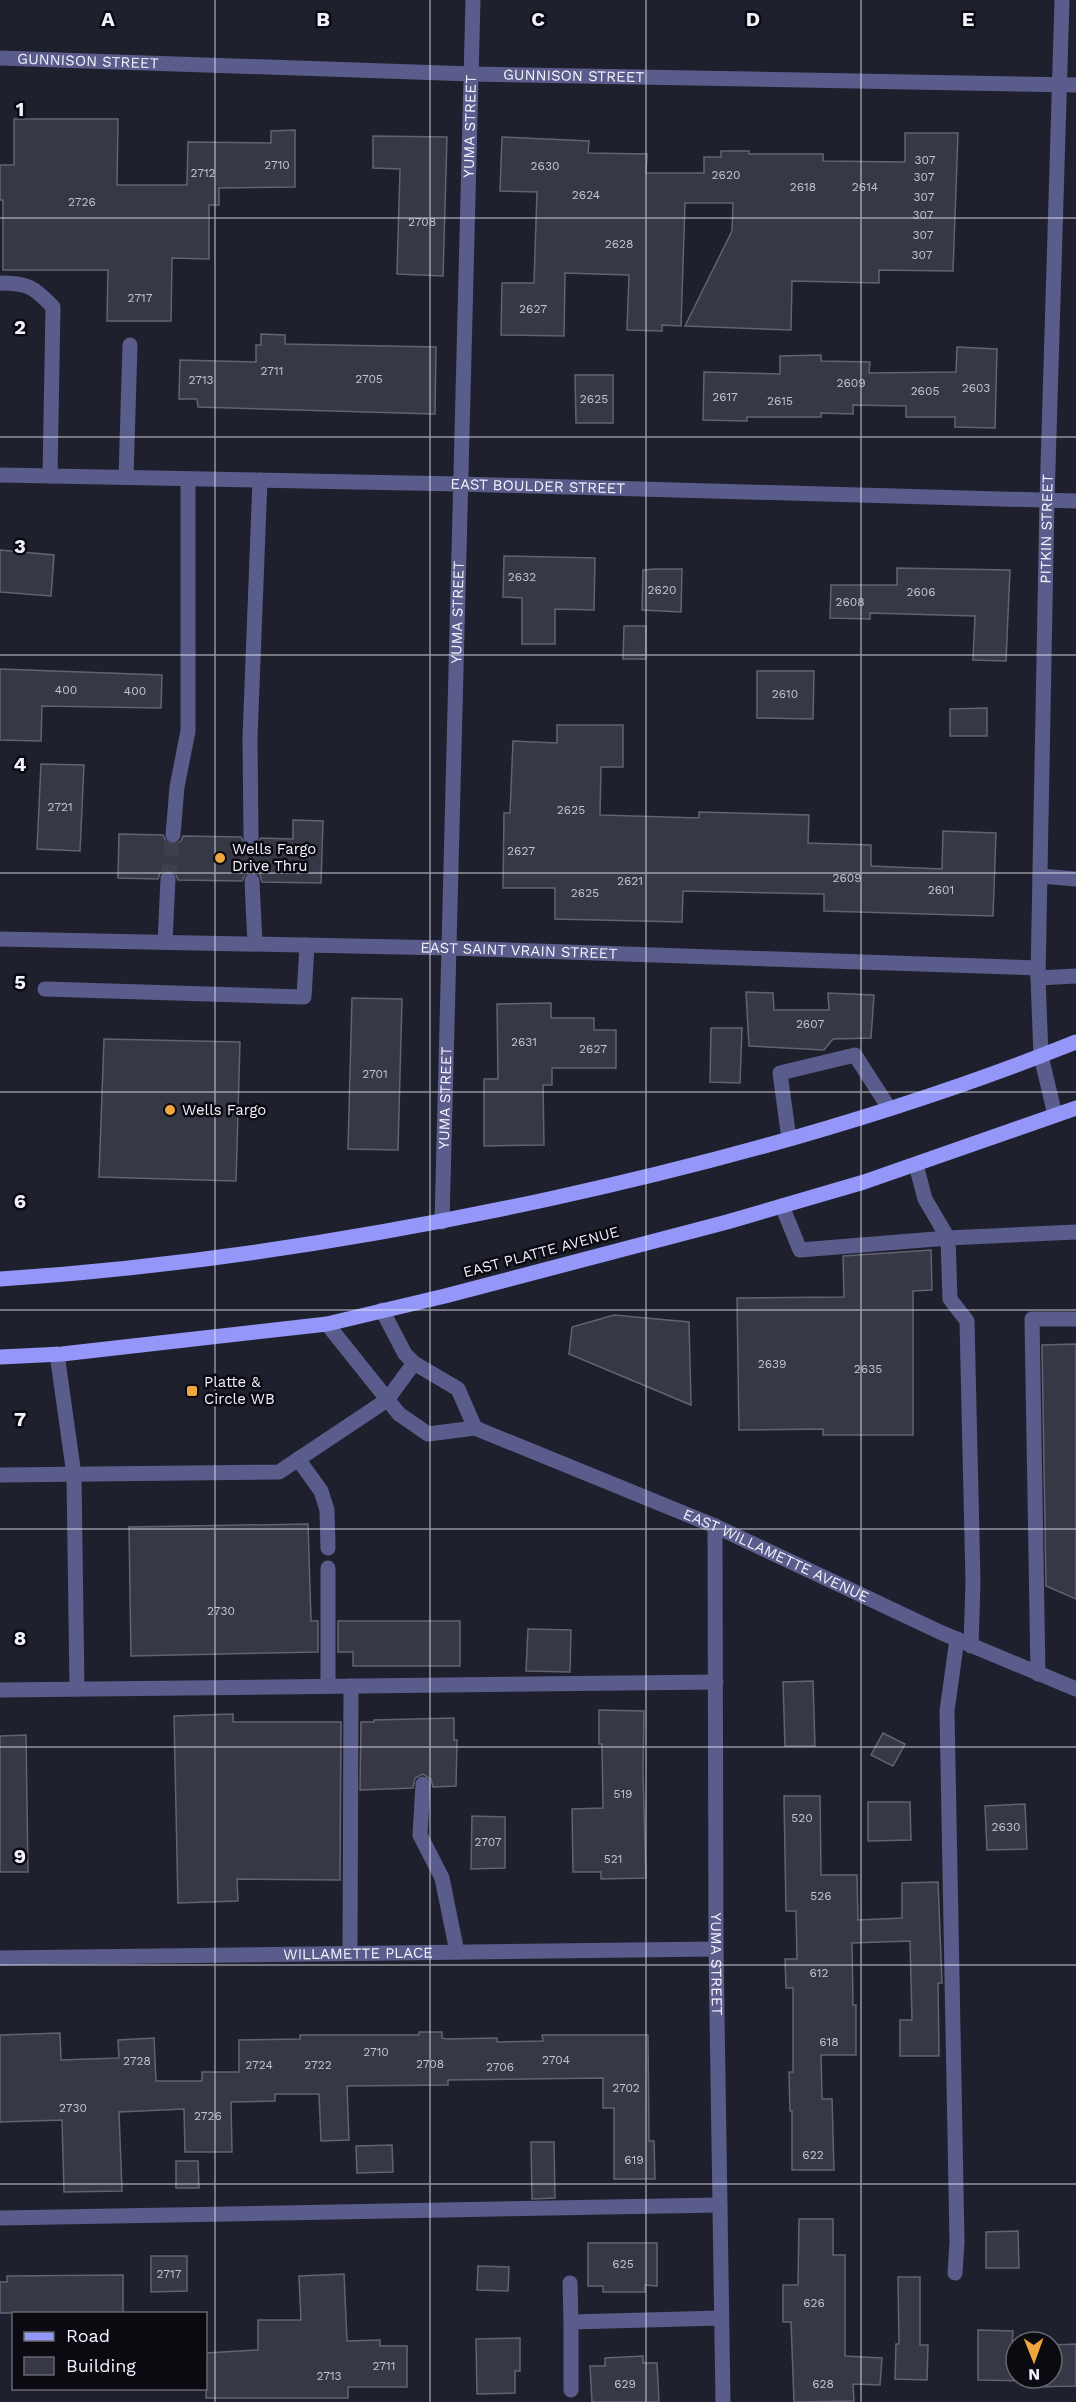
<svg xmlns="http://www.w3.org/2000/svg" width="1076" height="2402" font-family="'Work Sans',sans-serif">
<rect width="100%" height="100%" fill="#1f202d"/>
<g fill="#363846" stroke="#616373" stroke-width="1.5">
<path d="M 14,119 L 118,119 L 117,185 L 187,185 L 188,142 L 271,143 L 271,131 L 295,130 L 295,187 L 219,188 L 219,205 L 209,205 L 209,259 L 172,258 L 171,321 L 107,321 L 108,270 L 3,270 L 3,200 L 0,200 L 0,165 L 14,165 Z"/>
<path d="M 905,133 L 958,133 L 953,271 L 879,270 L 879,283 L 792,281 L 791,330 L 685,326 L 732,231 L 733,203 L 685,203 L 681,326 L 662,325 L 662,331 L 627,330 L 629,275 L 565,273 L 564,336 L 501,335 L 502,283 L 534,283 L 537,192 L 500,191 L 502,137 L 589,141 L 588,153 L 647,154 L 646,173 L 704,173 L 704,157 L 721,157 L 721,151 L 749,151 L 749,154 L 823,154 L 823,161 L 905,162 Z"/>
<path d="M 373,136 L 447,137 L 443,276 L 397,274 L 400,169 L 373,168 Z"/>
<path d="M 261,334 L 285,335 L 285,344 L 436,347 L 435,414 L 198,407 L 197,399 L 179,399 L 180,360 L 256,362 L 256,345 L 261,345 Z"/>
<path d="M 957,347 L 997,349 L 995,428 L 955,427 L 955,417 L 906,417 L 906,406 L 853,405 L 853,414 L 821,413 L 821,417 L 747,417 L 747,421 L 703,420 L 704,372 L 780,374 L 780,356 L 821,355 L 821,361 L 870,362 L 869,373 L 956,372 Z"/>
<path d="M 575,375 L 613,375 L 613,423 L 576,423 Z"/>
<path d="M 0,550 L 54,555 L 51,596 L 0,592 Z"/>
<path d="M 504,556 L 595,558 L 594,610 L 555,609 L 555,644 L 522,644 L 522,598 L 503,597 Z"/>
<path d="M 897,568 L 1010,570 L 1006,661 L 973,660 L 975,616 L 870,613 L 870,619 L 830,618 L 831,585 L 897,585 Z"/>
<path d="M 655,569 L 682,569 L 681,612 L 642,610 L 643,570 Z"/>
<path d="M 624,626 L 646,626 L 646,659 L 623,659 Z"/>
<path d="M 0,669 L 162,675 L 161,708 L 42,706 L 41,741 L 0,740 Z"/>
<path d="M 757,671 L 814,671 L 813,719 L 757,718 Z"/>
<path d="M 987,708 L 987,736 L 950,736 L 950,709 Z"/>
<path d="M 557,725 L 623,725 L 623,767 L 601,767 L 600,815 L 699,818 L 699,812 L 809,815 L 808,843 L 871,845 L 871,866 L 942,869 L 943,831 L 996,833 L 993,916 L 824,911 L 824,894 L 683,891 L 682,922 L 555,919 L 555,888 L 503,888 L 504,813 L 510,813 L 513,741 L 557,743 Z"/>
<path d="M 41,764 L 84,765 L 80,851 L 37,849 Z"/>
<path d="M 293,820 L 323,821 L 321,883 L 262,882 L 260,875 L 252,871 L 246,873 L 242,881 L 178,880 L 174,871 L 168,869 L 160,873 L 158,879 L 118,878 L 119,834 L 163,835 L 167,843 L 173,845 L 181,841 L 183,836 L 241,837 L 246,845 L 252,847 L 256,845 L 261,838 L 293,839 Z"/>
<path d="M 746,992 L 773,993 L 774,1010 L 829,1010 L 828,993 L 874,995 L 871,1038 L 833,1039 L 824,1050 L 749,1046 Z"/>
<path d="M 352,998 L 402,999 L 398,1150 L 348,1149 Z"/>
<path d="M 551,1003 L 551,1018 L 594,1018 L 594,1030 L 616,1030 L 616,1068 L 552,1068 L 552,1085 L 543,1085 L 544,1145 L 484,1146 L 484,1079 L 498,1079 L 497,1004 Z"/>
<path d="M 711,1028 L 742,1028 L 740,1083 L 710,1082 Z"/>
<path d="M 104,1039 L 240,1042 L 236,1181 L 99,1177 Z"/>
<path d="M 931,1250 L 932,1290 L 913,1291 L 913,1435 L 823,1435 L 823,1429 L 739,1430 L 737,1298 L 844,1297 L 843,1256 Z"/>
<path d="M 614,1315 L 689,1322 L 691,1405 L 569,1354 L 572,1327 Z"/>
<path d="M 1076,1344 L 1076,1599 L 1046,1586 L 1042,1345 Z"/>
<path d="M 308,1524 L 311,1621 L 318,1621 L 318,1652 L 131,1656 L 129,1527 Z"/>
<path d="M 338,1621 L 460,1621 L 460,1666 L 353,1666 L 353,1652 L 338,1652 Z"/>
<path d="M 528,1629 L 571,1630 L 570,1672 L 526,1671 Z"/>
<path d="M 813,1681 L 815,1746 L 785,1746 L 783,1682 Z"/>
<path d="M 599,1710 L 644,1711 L 643,1773 L 646,1878 L 601,1879 L 601,1872 L 573,1872 L 572,1809 L 603,1808 L 602,1744 L 599,1744 Z"/>
<path d="M 233,1714 L 233,1722 L 341,1722 L 340,1880 L 237,1879 L 238,1901 L 178,1903 L 174,1716 Z"/>
<path d="M 454,1718 L 454,1740 L 457,1740 L 456,1786 L 433,1787 L 431,1779 L 423,1774 L 415,1778 L 413,1788 L 360,1790 L 361,1722 L 374,1722 L 374,1720 Z"/>
<path d="M 883,1733 L 905,1744 L 893,1766 L 871,1755 Z"/>
<path d="M 26,1735 L 28,1872 L 0,1872 L 0,1736 Z"/>
<path d="M 784,1796 L 820,1796 L 821,1875 L 857,1875 L 858,1920 L 902,1918 L 902,1883 L 938,1882 L 942,1983 L 938,1983 L 939,2056 L 900,2056 L 900,2020 L 912,2020 L 910,1941 L 852,1943 L 853,2005 L 856,2005 L 856,2055 L 821,2055 L 822,2099 L 832,2099 L 834,2170 L 792,2170 L 792,2111 L 790,2111 L 789,2072 L 793,2072 L 793,1988 L 786,1988 L 785,1959 L 797,1959 L 796,1911 L 786,1911 Z"/>
<path d="M 868,1802 L 910,1802 L 911,1840 L 868,1841 Z"/>
<path d="M 1025,1804 L 1027,1849 L 987,1850 L 985,1806 Z"/>
<path d="M 472,1816 L 505,1817 L 505,1868 L 471,1869 Z"/>
<path d="M 419,2032 L 442,2032 L 442,2038 L 447,2039 L 497,2038 L 497,2042 L 543,2041 L 542,2035 L 648,2035 L 649,2141 L 654,2141 L 655,2179 L 614,2179 L 614,2108 L 603,2108 L 603,2078 L 448,2080 L 448,2085 L 347,2086 L 349,2140 L 321,2141 L 319,2094 L 275,2094 L 275,2101 L 231,2102 L 232,2152 L 185,2152 L 184,2109 L 119,2112 L 122,2191 L 64,2192 L 62,2120 L 0,2122 L 0,2035 L 60,2033 L 61,2060 L 119,2058 L 118,2040 L 154,2038 L 156,2081 L 202,2081 L 202,2072 L 239,2072 L 239,2040 L 300,2039 L 300,2035 L 419,2035 Z"/>
<path d="M 531,2142 L 554,2142 L 555,2198 L 532,2199 Z"/>
<path d="M 392,2145 L 393,2172 L 357,2173 L 356,2146 Z"/>
<path d="M 176,2161 L 198,2161 L 199,2188 L 176,2188 Z"/>
<path d="M 799,2219 L 833,2219 L 833,2255 L 845,2255 L 845,2356 L 882,2358 L 880,2385 L 853,2384 L 854,2401 L 794,2402 L 791,2322 L 783,2322 L 783,2285 L 798,2285 Z"/>
<path d="M 1018,2231 L 1019,2268 L 986,2268 L 986,2232 Z"/>
<path d="M 588,2243 L 657,2243 L 657,2286 L 645,2285 L 645,2292 L 603,2292 L 603,2286 L 588,2286 Z"/>
<path d="M 151,2256 L 187,2256 L 187,2291 L 151,2292 Z"/>
<path d="M 478,2266 L 509,2267 L 508,2291 L 477,2290 Z"/>
<path d="M 344,2274 L 347,2341 L 380,2340 L 380,2346 L 407,2346 L 407,2387 L 348,2387 L 348,2398 L 206,2398 L 206,2353 L 258,2350 L 258,2320 L 301,2320 L 299,2276 Z"/>
<path d="M 123,2275 L 123,2313 L 0,2313 L 0,2282 L 7,2282 L 7,2276 Z"/>
<path d="M 898,2277 L 920,2277 L 920,2345 L 928,2345 L 927,2380 L 895,2379 L 896,2344 L 899,2344 Z"/>
<path d="M 978,2330 L 1013,2331 L 1012,2345 L 1016,2345 L 1016,2378 L 1052,2378 L 1052,2345 L 1076,2344 L 1076,2386 L 1032,2387 L 1032,2381 L 978,2380 Z"/>
<path d="M 520,2338 L 520,2371 L 515,2371 L 515,2393 L 477,2394 L 476,2339 Z"/>
<path d="M 643,2356 L 643,2363 L 657,2363 L 659,2402 L 592,2402 L 590,2366 L 605,2366 L 605,2358 Z"/>
</g>
<g fill="none" stroke-linecap="round" stroke-linejoin="round">
<g stroke="#3e404c" stroke-width="15" stroke-dasharray="15 8" stroke-linecap="butt">
<path d="M 251,837 L 252,881"/>
<path d="M 168,879 L 173,835"/>
</g>
<g stroke="#5a5c8b" stroke-width="15">
<path id="s1" d="M 0,58 L 472,74 L 1076,85"/>
<path d="M 0,283 C 28,283 34,287 53,307 L 50,476"/>
<path id="s2" d="M 0,475 L 460,484 L 1076,501"/>
<path d="M 126,477 L 130,345"/>
<path d="M 173,835 L 177,787 L 188,731 L 188,479"/>
<path d="M 251,837 L 250,737 L 260,480"/>
<path d="M 1040,876 L 1076,879"/>
<path d="M 252,881 L 255,944"/>
<path id="s3" d="M 0,939 L 449,948 L 1038,968"/>
<path d="M 165,942 L 168,879"/>
<path d="M 1038,978 L 1076,976"/>
<path d="M 45,989 L 304,997 L 307,945"/>
<path id="s4" d="M 1055,1115 L 1041,1056 L 1038,978 L 1047,500 L 1062,0"/>
<path d="M 789,1139 L 780,1073 L 855,1055 L 889,1108"/>
<path d="M 916,1165 L 925,1199 L 948,1238 L 1076,1232"/>
<path d="M 782,1206 L 800,1250 L 948,1238 L 950,1299 L 967,1321 L 973,1582 L 971,1646"/>
<path id="s5" d="M 442,1222 L 473,0"/>
<path d="M 382,1310 L 405,1354 L 414,1363 L 458,1389 L 475,1428"/>
<path id="s6" d="M 327,1324 L 399,1414 L 428,1434 L 475,1428 L 715,1526 L 942,1633 L 1076,1689"/>
<path d="M 57,1354 L 74,1475 L 77,1689"/>
<path d="M 298,1459 L 321,1491 L 327,1510 L 328,1548"/>
<path d="M 0,1475 L 279,1472 L 387,1400 L 414,1363"/>
<path id="s7" d="M 715,1526 L 716,1949 L 723,2402"/>
<path d="M 1038,1674 L 1032,1319 L 1076,1319"/>
<path d="M 328,1686 L 328,1568"/>
<path d="M 0,1690 L 716,1682"/>
<path d="M 423,1784 L 420,1835 L 442,1878 L 457,1952"/>
<path d="M 350,1953 L 351,1686"/>
<path id="s8" d="M 0,1958 L 716,1949"/>
<path d="M 0,2218 L 720,2205"/>
<path d="M 955,2273 L 957,2242 L 947,1711 L 957,1639"/>
<path d="M 570,2283 L 571,2322"/>
<path d="M 571,2390 L 571,2322 L 721,2318"/>
</g>
<g stroke="#9496f8" stroke-width="15">
<path d="M 0,1279 C 185,1267 369,1238 549,1199 C 728,1160 906,1110 1076,1042"/>
<path d="M 0,1357 L 62,1354 L 327,1324 L 445,1296 L 727,1222 L 864,1182 L 1076,1108"/>
</g>
</g>
<path fill="none" stroke="#f1f2fb" stroke-width="1.5" stroke-opacity="0.55" d="M 215,0 L 215,2402M 430,0 L 430,2402M 646,0 L 646,2402M 861,0 L 861,2402M 0,218 L 1076,218M 0,437 L 1076,437M 0,655 L 1076,655M 0,873 L 1076,873M 0,1092 L 1076,1092M 0,1310 L 1076,1310M 0,1529 L 1076,1529M 0,1747 L 1076,1747M 0,1965 L 1076,1965M 0,2184 L 1076,2184"/>
<g fill="#f0a63f" stroke="#0a0a10" stroke-width="2">
<circle cx="220" cy="858" r="6"/>
<circle cx="170" cy="1110" r="6"/>
<rect x="186" y="1385" width="12" height="12" rx="3"/>
</g>
<g text-anchor="middle" stroke-width="5" stroke-linejoin="round" paint-order="stroke">
<g font-size="12" fill="#c2c4ce">
<text x="925" y="164">307</text>
<text x="277" y="169">2710</text>
<text x="545" y="170">2630</text>
<text x="203" y="177">2712</text>
<text x="726" y="179">2620</text>
<text x="924" y="181">307</text>
<text x="803" y="191">2618</text>
<text x="865" y="191">2614</text>
<text x="586" y="199">2624</text>
<text x="924" y="201">307</text>
<text x="82" y="206">2726</text>
<text x="923" y="219">307</text>
<text x="422" y="226">2708</text>
<text x="923" y="239">307</text>
<text x="619" y="248">2628</text>
<text x="922" y="259">307</text>
<text x="140" y="302">2717</text>
<text x="533" y="313">2627</text>
<text x="272" y="375">2711</text>
<text x="369" y="383">2705</text>
<text x="201" y="384">2713</text>
<text x="851" y="387">2609</text>
<text x="976" y="392">2603</text>
<text x="925" y="395">2605</text>
<text x="725" y="401">2617</text>
<text x="594" y="403">2625</text>
<text x="780" y="405">2615</text>
<text x="522" y="581">2632</text>
<text x="662" y="594">2620</text>
<text x="921" y="596">2606</text>
<text x="850" y="606">2608</text>
<text x="66" y="694">400</text>
<text x="135" y="695">400</text>
<text x="785" y="698">2610</text>
<text x="60" y="811">2721</text>
<text x="571" y="814">2625</text>
<text x="521" y="855">2627</text>
<text x="847" y="882">2609</text>
<text x="630" y="885">2621</text>
<text x="941" y="894">2601</text>
<text x="585" y="897">2625</text>
<text x="810" y="1028">2607</text>
<text x="524" y="1046">2631</text>
<text x="593" y="1053">2627</text>
<text x="375" y="1078">2701</text>
<text x="772" y="1368">2639</text>
<text x="868" y="1373">2635</text>
<text x="221" y="1615">2730</text>
<text x="623" y="1798">519</text>
<text x="802" y="1822">520</text>
<text x="1006" y="1831">2630</text>
<text x="488" y="1846">2707</text>
<text x="613" y="1863">521</text>
<text x="821" y="1900">526</text>
<text x="819" y="1977">612</text>
<text x="829" y="2046">618</text>
<text x="376" y="2056">2710</text>
<text x="556" y="2064">2704</text>
<text x="137" y="2065">2728</text>
<text x="430" y="2068">2708</text>
<text x="259" y="2069">2724</text>
<text x="318" y="2069">2722</text>
<text x="500" y="2071">2706</text>
<text x="626" y="2092">2702</text>
<text x="73" y="2112">2730</text>
<text x="208" y="2120">2726</text>
<text x="813" y="2159">622</text>
<text x="634" y="2164">619</text>
<text x="623" y="2268">625</text>
<text x="169" y="2278">2717</text>
<text x="814" y="2307">626</text>
<text x="384" y="2370">2711</text>
<text x="329" y="2380">2713</text>
<text x="625" y="2388">629</text>
<text x="823" y="2388">628</text>
</g>
<g font-size="15" fill="#f1f2fb" stroke="#0a0a10">
<text dy="5" stroke="none"><textPath href="#s1" startOffset="88">GUNNISON STREET</textPath></text>
<text dy="5" stroke="none"><textPath href="#s1" startOffset="574">GUNNISON STREET</textPath></text>
<text dy="5" stroke="none"><textPath href="#s5" startOffset="1096">YUMA STREET</textPath></text>
<text dy="5" stroke="none"><textPath href="#s2" startOffset="538">EAST BOULDER STREET</textPath></text>
<text dy="5" stroke="none"><textPath href="#s4" startOffset="588">PITKIN STREET</textPath></text>
<text dy="5" stroke="none"><textPath href="#s5" startOffset="610">YUMA STREET</textPath></text>
<text dy="5" stroke="none"><textPath href="#s3" startOffset="519">EAST SAINT VRAIN STREET</textPath></text>
<text dy="5" stroke="none"><textPath href="#s5" startOffset="124">YUMA STREET</textPath></text>
<text transform="translate(541 1252) rotate(-15)" y="5">EAST PLATTE AVENUE</text>
<text dy="5" stroke="none"><textPath href="#s6" startOffset="525">EAST WILLAMETTE AVENUE</textPath></text>
<text dy="5" stroke="none"><textPath href="#s8" startOffset="358">WILLAMETTE PLACE</textPath></text>
<text dy="5" stroke="none"><textPath href="#s7" startOffset="438">YUMA STREET</textPath></text>
</g>
<g font-size="15" fill="#f1f2fb" stroke="#0a0a10" text-anchor="start">
<text x="232" y="854">Wells Fargo<tspan x="232" dy="17">Drive Thru</tspan></text>
<text x="182" y="1115">Wells Fargo</text>
<text x="204" y="1387">Platte &amp;<tspan x="204" dy="17">Circle WB</tspan></text>
</g>
</g>
<g font-size="20" text-anchor="middle" font-weight="bold" fill="#f1f2fb" stroke="#0a0a10" stroke-width="5" stroke-linejoin="round" paint-order="stroke">
<text x="108" y="26">A</text>
<text x="323" y="26">B</text>
<text x="538" y="26">C</text>
<text x="753" y="26">D</text>
<text x="968" y="26">E</text>
<text x="20" y="116">1</text>
<text x="20" y="334">2</text>
<text x="20" y="553">3</text>
<text x="20" y="771">4</text>
<text x="20" y="989">5</text>
<text x="20" y="1208">6</text>
<text x="20" y="1426">7</text>
<text x="20" y="1645">8</text>
<text x="20" y="1863">9</text>
</g>
<rect x="12" y="2312" width="195" height="78" fill="#0a0a10" stroke="#66676e" stroke-width="1.5"/>
<rect x="24" y="2332" width="30" height="9" fill="#9496f8" stroke="#66676e" stroke-width="1.5"/>
<text x="66" y="2342" font-size="18" fill="#f1f2fb">Road</text>
<rect x="24" y="2357" width="30" height="18" fill="#363846" stroke="#66676e" stroke-width="1.5"/>
<text x="66" y="2372" font-size="18" fill="#f1f2fb">Building</text>
<g transform="translate(1034 2360) rotate(179)"><circle r="28" fill="#0a0a10" stroke="#66676e" stroke-width="1.5"/>
<path d="M0-4.5L10 22L0 15L-10 22Z" fill="#f0a63f"/>
<text y="-9" font-size="16" font-weight="bold" text-anchor="middle" fill="#f1f2fb">N</text>
</g>
</svg>
